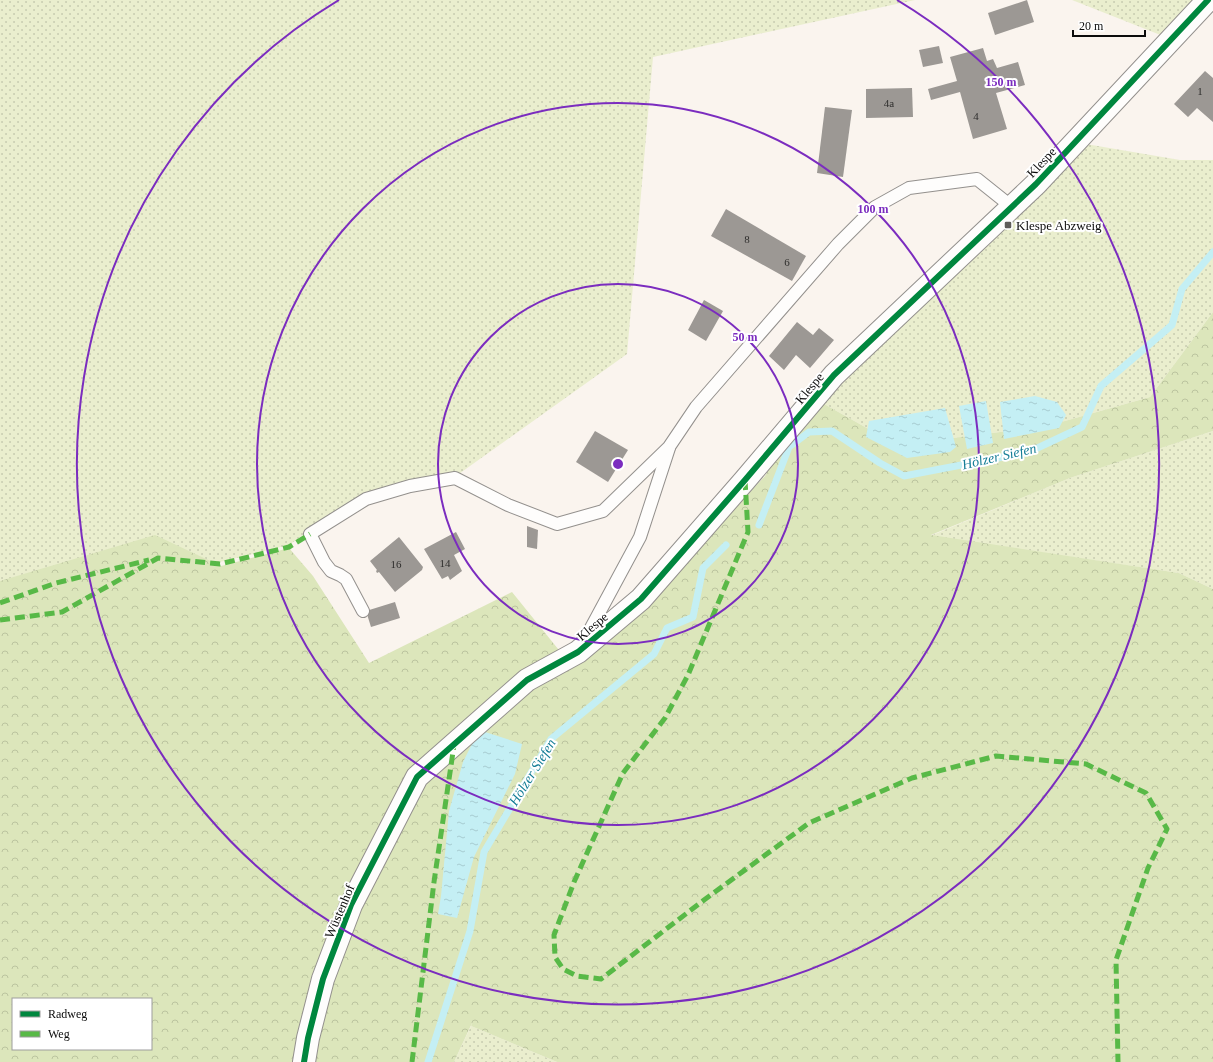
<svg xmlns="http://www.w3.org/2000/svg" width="1213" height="1062" font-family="Georgia,serif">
<defs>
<pattern id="grass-dots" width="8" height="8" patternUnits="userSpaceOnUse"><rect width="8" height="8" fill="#eaeece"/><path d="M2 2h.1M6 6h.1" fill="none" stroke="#c7cbb0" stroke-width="1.8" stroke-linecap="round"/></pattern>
<pattern id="forest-crowns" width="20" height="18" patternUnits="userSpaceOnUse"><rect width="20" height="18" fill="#dce6bb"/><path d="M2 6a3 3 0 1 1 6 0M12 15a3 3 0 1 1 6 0" fill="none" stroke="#bbc49f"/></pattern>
<pattern id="water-ripples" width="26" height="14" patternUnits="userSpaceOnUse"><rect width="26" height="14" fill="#c4eff4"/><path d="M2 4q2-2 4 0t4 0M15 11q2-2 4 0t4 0" fill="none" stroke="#a7ccd0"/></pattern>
</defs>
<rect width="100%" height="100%" fill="#faf4ee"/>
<g fill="url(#grass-dots)">
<path d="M 0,0 L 915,0 L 653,57 L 627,354 L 456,476 L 409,485 L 313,528 L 289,545 L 220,562 L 0,583 Z"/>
<path d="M 1072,0 L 1196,0 L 1163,36 Z"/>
<path d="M 1080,143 L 1180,160 L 1213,160 L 1213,312 L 1150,397 L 1047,426 L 897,445 L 810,396 Z"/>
<path d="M 1213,431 L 1213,589 L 1179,573 L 930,536 L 1070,478 Z"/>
<path d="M 471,1026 L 557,1062 L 454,1062 Z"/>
</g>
<path fill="url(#forest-crowns)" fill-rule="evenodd" d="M 1213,312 L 1213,431 L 1070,478 L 931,535 L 1179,573 L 1213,589 L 1213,1062 L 557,1062 L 471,1026 L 473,1021 L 454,1062 L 0,1062 L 0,581 L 155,535 L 221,566 L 289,548 L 313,576 L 369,663 L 512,592 L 571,665 L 642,613 L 705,540 L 765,476 L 810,396 L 897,445 L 1047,426 L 1150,397 ZM 13,999 L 151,999 L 151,1049 L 13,1049 Z"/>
<g fill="url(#water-ripples)">
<path d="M 1035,396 L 1057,402 L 1066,415 L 1059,428 L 1004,439 L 1000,402 Z"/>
<path d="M 986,401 L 993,443 L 967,449 L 959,406 Z"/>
<path d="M 945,408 L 956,447 L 950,452 L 907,458 L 866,437 L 869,421 Z"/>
<path d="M 482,731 L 522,744 L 515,774 L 474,857 L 457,918 L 438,914 L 441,896 L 449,811 L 463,762 L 476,736 Z"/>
</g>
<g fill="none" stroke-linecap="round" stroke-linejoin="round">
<g stroke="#c4eff4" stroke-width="7">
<path d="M 759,525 L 789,447 L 809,432 L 832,431 L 880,463 L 904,476 L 1029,452 L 1082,427 L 1101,386 L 1172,325 L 1182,289 L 1213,252"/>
<path d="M 428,1062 L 470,931 L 484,852 L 551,739 L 654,654 L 667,628 L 693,617 L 703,568 L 726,545"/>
</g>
</g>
<g fill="#9c9894">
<path d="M 1027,0 L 1034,22 L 995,35 L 988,13 Z"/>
<path d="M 939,46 L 943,63 L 923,67 L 919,50 Z"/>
<path d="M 983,48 L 987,61 L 993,59 L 997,68 L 1018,62 L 1025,85 L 996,93 L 1007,129 L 973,139 L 960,92 L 931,100 L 928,89 L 957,81 L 950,57 Z"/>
<path d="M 1205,71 L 1213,78 L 1213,122 L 1197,108 L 1188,117 L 1174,104 Z"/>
<path d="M 912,88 L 913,117 L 866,118 L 866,89 Z"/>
<path d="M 825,107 L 852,110 L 843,177 L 817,173 Z"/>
<path d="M 726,209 L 806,256 L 792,281 L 711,236 Z"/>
<path d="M 704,300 L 723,311 L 706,341 L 688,330 Z"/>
<path d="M 797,322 L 813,335 L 819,328 L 834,340 L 810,368 L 796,355 L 784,370 L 769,356 Z"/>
<path d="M 595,431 L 628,450 L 608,482 L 576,462 Z"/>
<path d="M 527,526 L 538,530 L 537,549 L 527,547 Z"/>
<path d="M 456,532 L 465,549 L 454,555 L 462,571 L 450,580 L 448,576 L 442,579 L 424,549 Z"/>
<path d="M 399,537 L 423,567 L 422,570 L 395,592 L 379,572 L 377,573 L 376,571 L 377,570 L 370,561 Z"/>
<path d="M 395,602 L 400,618 L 371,627 L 366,611 Z"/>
</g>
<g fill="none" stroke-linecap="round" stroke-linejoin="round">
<defs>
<g id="service">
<path d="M 363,611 L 346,579 L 340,575 L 331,571 L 324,562 L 310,534 L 366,499 L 410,486 L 455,478 L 508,505 L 557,524 L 603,511 L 669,447 L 696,407 L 838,244 L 875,207 L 909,188 L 977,179 L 1012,207"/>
<path d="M 585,639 L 640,537 L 669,448"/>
</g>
<path id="minor" d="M 304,1062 L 308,1038 L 323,979 L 351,905 L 417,777 L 527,680 L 578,652 L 641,599 L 745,480 L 834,375 L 1036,184 L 1208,0"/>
</defs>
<use href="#service" stroke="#93908d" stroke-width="14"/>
<use href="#minor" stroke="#93908d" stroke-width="24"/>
<use href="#service" stroke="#fefdfc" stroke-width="12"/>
<use href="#minor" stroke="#fefdfc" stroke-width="22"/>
<g stroke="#58b947" stroke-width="5" stroke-dasharray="10 5" stroke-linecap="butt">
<path d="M 745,480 L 748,532 L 688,675 L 665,718 L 623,773 L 574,882 L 554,935 L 555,957 L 563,969 L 577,976 L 601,979 L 704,900 L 809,823 L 912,778 L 996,756 L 1086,764 L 1146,793 L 1167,829 L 1148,868 L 1116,960 L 1118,1062"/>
<path d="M 0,603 L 56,583 L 149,560"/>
<path d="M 0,620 L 62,612 L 158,558 L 220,564 L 289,547 L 310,534"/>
<path d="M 412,1062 L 434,882 L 454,745"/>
</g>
<defs>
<path id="cycleway" d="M 304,1062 L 308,1038 L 323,979 L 351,905 L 417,777 L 527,680 L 578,652 L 641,599 L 745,480 L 834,375 L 1036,184 L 1208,0"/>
</defs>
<use href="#cycleway" stroke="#fff" stroke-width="8"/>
<use href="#cycleway" stroke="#00873e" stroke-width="6"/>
</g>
<g fill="none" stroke="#7b2cbf" stroke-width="2">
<circle cx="618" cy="464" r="180"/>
<circle cx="618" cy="464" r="361"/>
<path d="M897 0A541 541 0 1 1 339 0"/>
</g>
<rect fill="#5f5d5a" stroke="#fff" stroke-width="1.5" x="1004" y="221" width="8" height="8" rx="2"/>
<g text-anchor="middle" stroke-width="4" stroke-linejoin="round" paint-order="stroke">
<g font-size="11" fill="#2f2e2d">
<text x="1200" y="95">1</text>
<text x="889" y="107">4a</text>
<text x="976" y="120">4</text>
<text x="747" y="243">8</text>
<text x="787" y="266">6</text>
<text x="445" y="567">14</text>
<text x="396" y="568">16</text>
</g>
<g font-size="13" fill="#0b0b0b" stroke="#fff">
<text transform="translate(1041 162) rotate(-47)" y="5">Klespe</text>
<text transform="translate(809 388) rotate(-50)" y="5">Klespe</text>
<text transform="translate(592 626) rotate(-40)" y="5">Klespe</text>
<text transform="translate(339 911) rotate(-67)" y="5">Wüstenhof</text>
</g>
<g font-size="13" fill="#0b0b0b" stroke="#fff" text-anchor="start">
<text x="1016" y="230">Klespe Abzweig</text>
</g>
<g font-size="14" font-style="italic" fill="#147d96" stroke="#fff">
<text transform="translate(999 456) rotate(-13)" y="5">Hölzer Siefen</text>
<text transform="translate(532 772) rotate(-58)" y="5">Hölzer Siefen</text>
</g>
</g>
<circle cx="618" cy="464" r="6" fill="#7b2cbf" stroke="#fff" stroke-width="2"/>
<g font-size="12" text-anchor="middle" font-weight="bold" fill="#7b2cbf" stroke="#fff" stroke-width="4" stroke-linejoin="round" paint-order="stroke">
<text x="1001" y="86">150 m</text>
<text x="873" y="213">100 m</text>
<text x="745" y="341">50 m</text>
</g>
<rect x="12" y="998" width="140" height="52" fill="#ffffff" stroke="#9d9d9d"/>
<rect x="20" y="1011" width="20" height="6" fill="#00873e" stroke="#9d9d9d"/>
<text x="48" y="1018" font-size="12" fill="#0b0b0b">Radweg</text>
<rect x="20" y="1031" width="20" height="6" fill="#58b947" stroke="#9d9d9d"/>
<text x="48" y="1038" font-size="12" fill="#0b0b0b">Weg</text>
<path d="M1073 30v6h72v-6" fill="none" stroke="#0b0b0b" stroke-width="2"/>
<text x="1079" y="30" font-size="12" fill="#0b0b0b" stroke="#ffffff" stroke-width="3" paint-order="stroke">20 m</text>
</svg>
